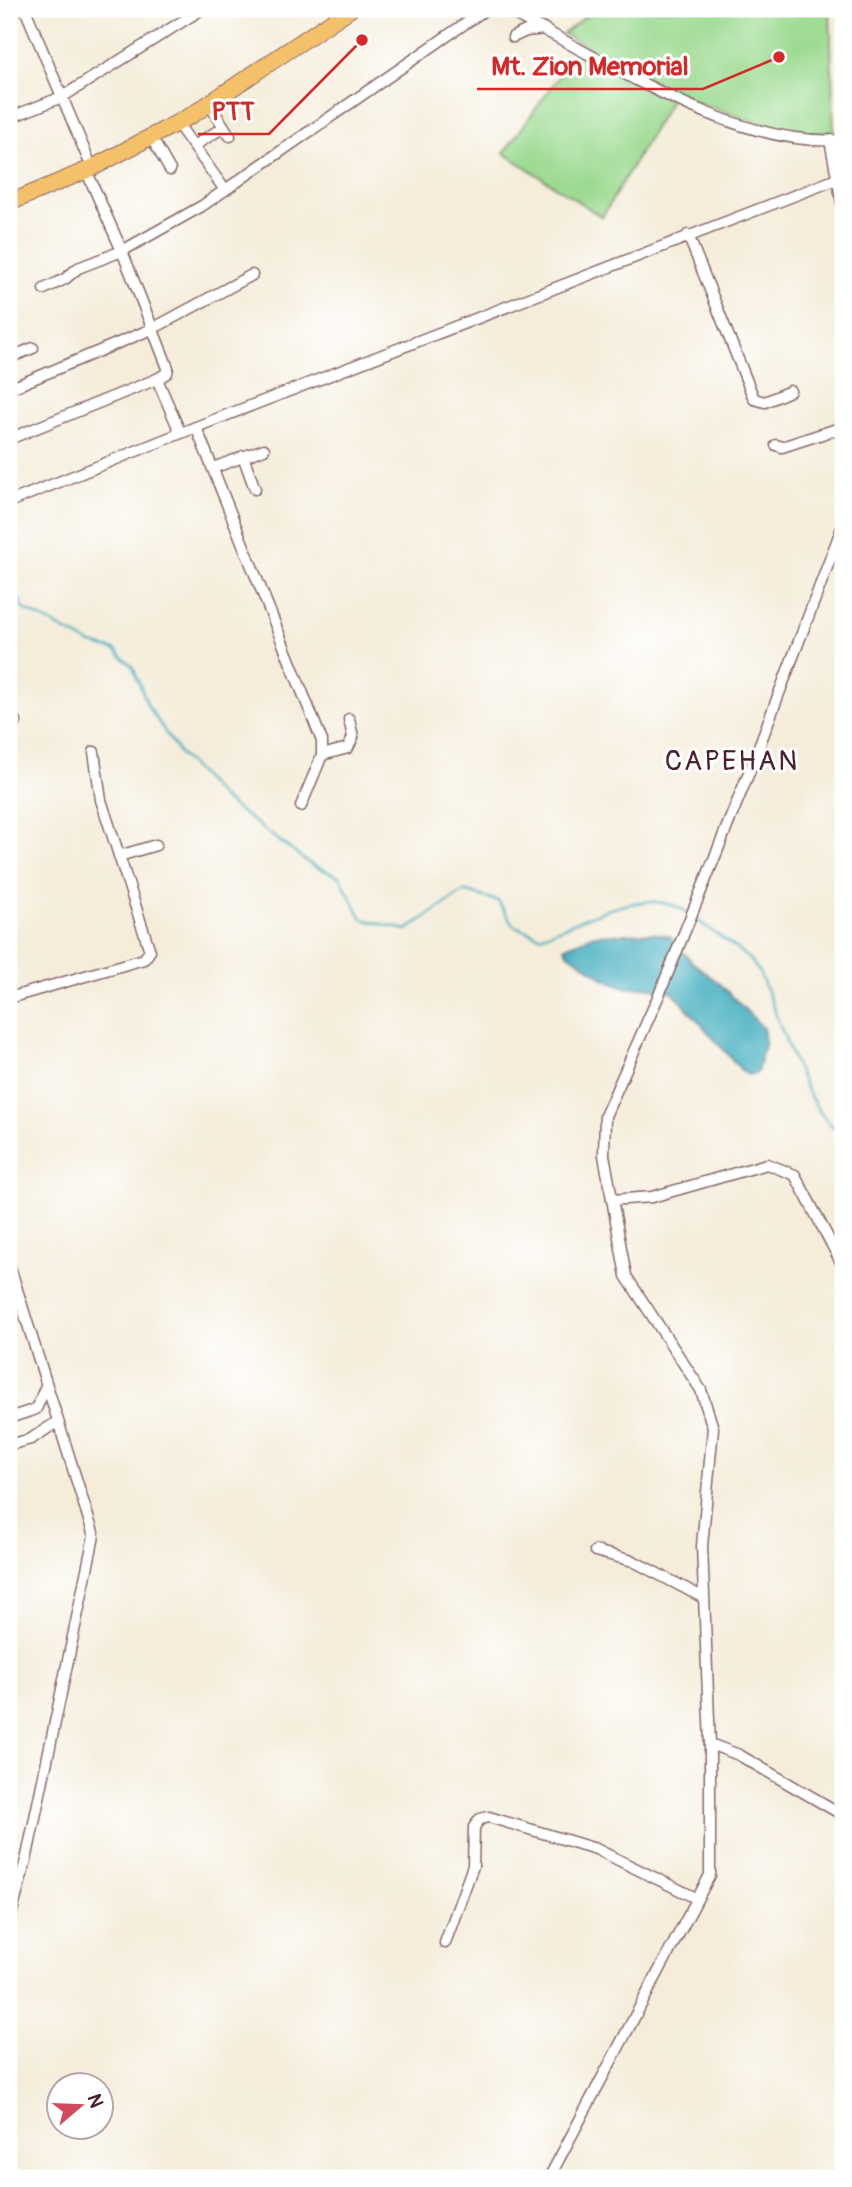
<svg xmlns="http://www.w3.org/2000/svg" width="852" height="2187" font-family="Pangolin,sans-serif">
<rect width="100%" height="100%" fill="#fff"/>
<filter id="ink" filterUnits="userSpaceOnUse"><feTurbulence type="fractalNoise" baseFrequency=".0143" numOctaves="2"/><feDisplacementMap in="SourceGraphic" scale="14" xChannelSelector="R" yChannelSelector="G"/><feConvolveMatrix kernelMatrix="1 2 1 2 8 2 1 2 1" color-interpolation-filters="sRGB"/></filter>
<filter id="wash" filterUnits="userSpaceOnUse"><feTurbulence type="fractalNoise" baseFrequency=".00686" numOctaves="4" result="noise"/><feDisplacementMap in="SourceGraphic" scale="28" xChannelSelector="R" yChannelSelector="G"/><feGaussianBlur stdDeviation="1.57" result="paint"/><feColorMatrix in="noise" values="0 0 0 0 0 0 0 0 0 0 0 0 0 0 0 0 0 1.4 0 .05"/><feComposite in="paint" operator="in"/></filter>
<g filter="url(#wash)">
<rect width="100%" height="100%" fill="#f5edda"/>
<g fill="#9bda90" stroke="#727c5e" stroke-width="2">
<path d="M 595,9 L 830,9 L 834,135 L 776,129 L 696,102 L 563,34 Z"/>
<path d="M 578,50 L 671,100 L 602,217 L 504,153 Z"/>
</g>
<path fill="#3eabbd" stroke="#446574" stroke-width="2" d="M 652,933 L 670,936 L 692,962 L 720,984 L 763,1028 L 765,1041 L 757,1073 L 748,1075 L 742,1071 L 673,992 L 645,987 L 627,988 L 605,979 L 567,952 L 565,947 L 594,935 Z"/>
<g fill="none" stroke-linecap="round" stroke-linejoin="round">
<g stroke="#3eabbd" stroke-width="2.5">
<path d="M 9,582 L 24,609 L 91,644 L 115,650 L 133,667 L 148,706 L 179,753 L 222,798 L 310,864 L 340,877 L 362,919 L 407,930 L 464,891 L 498,901 L 514,926 L 540,936 C 584,921 647,882 689,914"/>
<path d="M 694,918 C 709,930 749,954 757,969 C 778,1007 803,1116 843,1133"/>
</g>
</g>
</g>
<g filter="url(#ink)">
<g fill="none" stroke-linecap="round" stroke-linejoin="round">
<defs>
<g id="minor">
<path d="M 25,9 L 92,168"/>
<path d="M 504,9 C 604,58 729,148 843,140"/>
<path d="M 513,37 L 526,31 L 545,29"/>
<path d="M 209,104 L 230,136"/>
<path d="M 9,118 L 62,97 L 202,9"/>
<path d="M 177,123 L 225,190"/>
<path d="M 151,137 L 170,170"/>
<path d="M 830,140 L 843,208"/>
<path d="M 195,145 L 224,127"/>
<path d="M 86,170 L 122,251 L 168,368 L 167,373 L 157,379 L 180,432"/>
<path d="M 688,235 L 754,399 L 765,402 L 790,391"/>
<path d="M 44,289 L 65,279 L 78,268 L 122,251 L 202,206 L 486,9"/>
<path d="M 9,358 L 33,348"/>
<path d="M 9,389 L 154,328 L 252,275"/>
<path d="M 196,427 L 837,179"/>
<path d="M 9,439 L 157,379"/>
<path d="M 776,445 L 782,447 L 843,427"/>
<path d="M 243,456 L 255,489"/>
<path d="M 213,468 L 264,449"/>
<path d="M 9,502 L 196,427 L 322,741 L 322,755 L 301,806"/>
<path d="M 9,724 L 16,722"/>
<path d="M 322,755 L 348,748 L 353,737 L 349,719"/>
<path d="M 119,856 L 156,845"/>
<path d="M 9,998 L 144,959 L 150,951 L 101,800 L 94,752"/>
<path d="M 612,1200 L 652,1197 L 767,1164 L 795,1175 L 843,1266"/>
<path d="M 9,1264 L 94,1536 L 27,1856 L 9,1923"/>
<path d="M 9,1418 L 36,1409 L 45,1388"/>
<path d="M 9,1445 L 31,1439 L 57,1422"/>
<path d="M 595,1551 L 633,1561 L 702,1597"/>
<path d="M 710,1744 L 739,1755 L 843,1815"/>
<path d="M 445,1943 L 473,1866 L 474,1827 L 480,1819 L 489,1817 L 596,1849 L 696,1898"/>
<path d="M 549,2178 L 710,1875 L 710,1744 L 702,1546 L 713,1428 L 701,1390 L 626,1276 L 604,1155 L 605,1116 L 659,995 L 750,770 L 843,525"/>
</g>
<path id="highway" d="M 9,203 L 92,168 L 192,115 L 350,9"/>
</defs>
<use href="#minor" stroke="#866768" stroke-width="13"/>
<use href="#highway" stroke="#866768" stroke-width="18"/>
<use href="#minor" stroke="#fff" stroke-width="10"/>
<use href="#highway" stroke="#f4c16a" stroke-width="16"/>
</g>
</g>
<g text-anchor="middle" stroke-width="6" stroke-linejoin="round" paint-order="stroke">
<g font-size="28" letter-spacing="2" fill="#4a1f2b" stroke="#fff">
<text x="732" y="770">CAPEHAN</text>
</g>
</g>
<path fill="none" stroke="#d62828" stroke-width="2.5" d="M779 57L703 89H477M362 40L269 134H198"/>
<g fill="#d62828" stroke="#fff" stroke-width="2.5">
<circle cx="779" cy="57" r="7"/>
<circle cx="362" cy="40" r="7"/>
</g>
<g font-size="26" text-anchor="middle" font-weight="bold" fill="#d62828" stroke="#fff" stroke-width="6" stroke-linejoin="round" paint-order="stroke">
<text x="590" y="75">Mt. Zion Memorial</text>
<text x="233" y="120">PTT</text>
</g>
<rect width="852" height="2187" fill="none" stroke="#fff" stroke-width="35"/>
<g transform="translate(80 2106) rotate(71)"><circle r="33" fill="#ffffff" stroke="#b7a5aa" stroke-width="2"/>
<path d="M0-5L12 26L0 18L-12 26Z" fill="#d1495b"/>
<text y="-10" font-size="19" font-weight="bold" text-anchor="middle" fill="#4a1f2b">N</text>
</g>
</svg>
